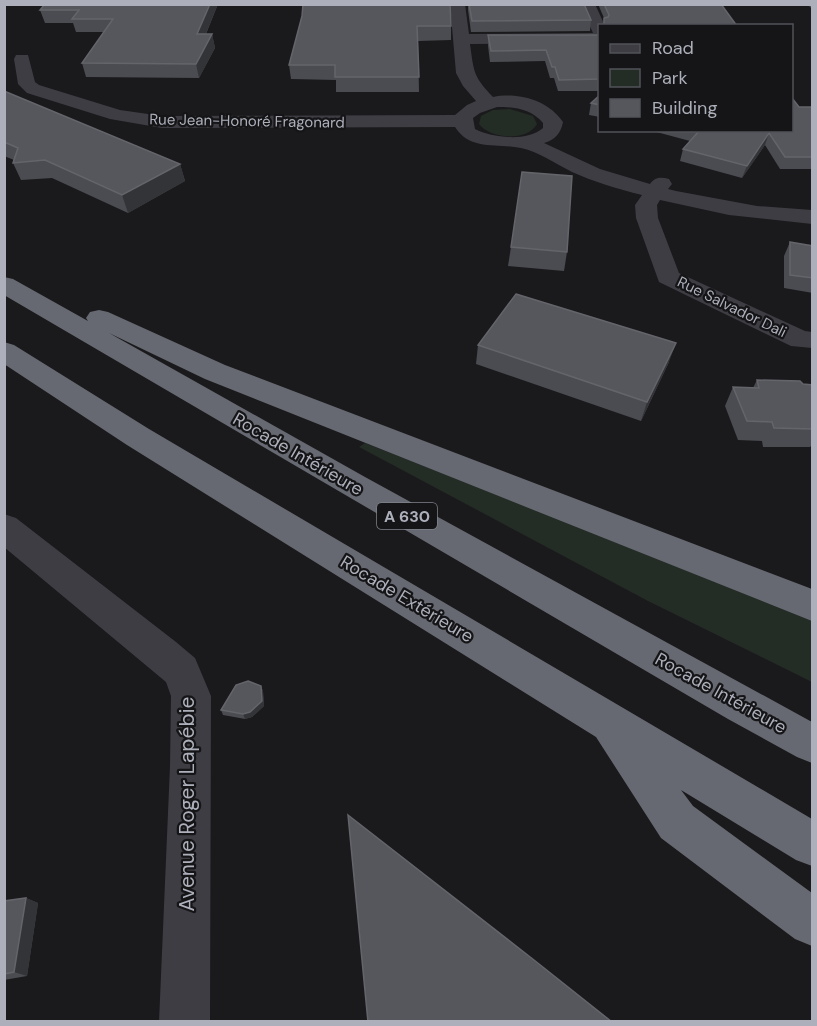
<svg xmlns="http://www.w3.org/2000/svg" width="817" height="1026" font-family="'DM Sans',sans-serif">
<rect width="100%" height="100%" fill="#1a1a1c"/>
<g fill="#242c26">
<path d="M 510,109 L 533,116 L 537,124 C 527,142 490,139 479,124 L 481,116 L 493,110 Z"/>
<path d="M 365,443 L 812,618 L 812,682 L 648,601 L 359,447 Z"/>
</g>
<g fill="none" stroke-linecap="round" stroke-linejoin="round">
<g fill="#3d3d43" fill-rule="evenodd">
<path d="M 450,4 L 465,4 L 469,34 L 593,33 L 580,4 L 595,4 L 605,26 L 600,26 L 600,43 L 470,44 C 474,72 473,76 493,97 C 518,92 548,100 563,122 C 561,133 555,140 544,143 L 600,169 L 650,184 C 655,177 661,177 669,179 L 672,184 L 668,189 L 676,191 L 757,206 L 812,210 L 812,224 L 729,215 L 660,200 L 657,205 L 658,218 L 679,273 L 805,331 L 812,332 L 812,348 L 791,346 L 659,282 L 636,218 L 635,205 L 642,195 C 618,189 594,182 572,172 C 556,164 539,152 521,148 C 497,143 470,151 455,127 L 162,128 L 110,119 L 27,93 L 18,84 L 14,59 L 16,55 L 28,55 L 35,82 L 39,85 L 120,110 L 162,116 L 455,115 L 467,105 L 476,101 L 463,86 L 456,73 ZM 497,107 C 515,107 531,109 543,123 L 543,128 C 527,142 493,138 475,129 L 473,118 L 480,113 Z"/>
<path d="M 4,514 L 16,518 L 176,642 L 195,658 L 211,696 L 210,1022 L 159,1022 L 170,766 L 171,696 L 166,682 L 4,547 Z"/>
</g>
<g fill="#676972" fill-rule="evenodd">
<path d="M 4,277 L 13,279 L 88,321 L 86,318 L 90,312 L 99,310 L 108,312 L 225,365 L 812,589 L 812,621 L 205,379 L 109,333 L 365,477 L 812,722 L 812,763 L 797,757 L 728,719 L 4,295 Z"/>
<path d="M 4,342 L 14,345 L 149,429 L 812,819 L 812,866 L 796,860 L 681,790 L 693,806 L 812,893 L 812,946 L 795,939 L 661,838 L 596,737 L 127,445 L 4,364 Z"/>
</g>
</g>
<g fill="#4b4c51">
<path d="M 218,4 L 206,34 L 212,34 L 215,48 L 199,78 L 86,77 L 82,63 L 104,32 L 76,32 L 73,23 L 45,23 L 40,10 Z"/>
<path d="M 468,4 L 584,4 L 591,20 L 590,31 L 471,32 L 468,10 Z"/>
<path d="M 598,4 L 721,4 L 737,26 L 603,26 L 604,18 Z"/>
<path d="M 807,4 L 813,4 L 813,10 Z"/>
<path d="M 302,16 L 451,26 L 451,40 L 418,41 L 419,92 L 336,92 L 336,80 L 291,79 L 289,65 Z"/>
<path d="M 488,35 L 600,35 L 600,91 L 558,91 L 554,78 L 550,78 L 545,61 L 490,62 L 488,46 Z"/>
<path d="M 4,91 L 180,164 L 185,181 L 128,213 L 52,178 L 21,180 L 13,163 L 14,160 L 4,156 Z"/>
<path d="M 600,95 L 600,117 L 589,115 L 591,103 Z"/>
<path d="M 799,107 L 813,107 L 813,169 L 780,169 L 765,145 L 742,178 L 680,161 L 683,149 L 690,141 L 649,130 L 792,130 Z"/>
<path d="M 790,242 L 813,246 L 813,293 L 784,288 L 784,256 Z"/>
<path d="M 511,247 L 567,252 L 564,271 L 508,266 Z"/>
<path d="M 478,345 L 669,362 L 641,421 L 476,364 Z"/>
<path d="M 757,380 L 813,385 L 813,444 L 810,447 L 763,447 L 762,441 L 738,440 L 725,406 L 733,387 L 753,388 Z"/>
<path d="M 261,686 L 263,691 L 264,706 L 252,717 L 245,719 L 223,715 L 221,710 Z"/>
<path d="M 26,898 L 38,903 L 27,976 L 4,980 L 4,901 Z"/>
</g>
<g fill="#333437">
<path d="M 210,4 L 218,4 L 200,48 L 197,34 Z"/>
<path d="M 212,34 L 215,48 L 199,78 L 196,64 Z"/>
<path d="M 769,133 L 765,145 L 742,178 L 747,166 Z"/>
<path d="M 180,164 L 185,181 L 128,213 L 122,195 Z"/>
<path d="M 676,343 L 669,362 L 641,421 L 647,402 Z"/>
<path d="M 261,686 L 263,691 L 264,706 L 252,717 L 245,719 L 243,714 Z"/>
<path d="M 26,898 L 38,903 L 27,976 L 14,972 Z"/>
</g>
<g fill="#56575c" stroke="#64656b" stroke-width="1.5">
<path d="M 45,4 L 210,4 L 197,34 L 212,34 L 196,64 L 82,63 L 113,19 L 72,19 L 79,10 L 40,10 Z"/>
<path d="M 303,4 L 450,4 L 451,26 L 417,26 L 419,77 L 335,77 L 335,65 L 289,65 L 302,16 Z"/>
<path d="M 469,4 L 584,4 L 591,20 L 472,21 Z"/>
<path d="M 604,4 L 721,4 L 737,26 L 604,26 L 604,18 L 608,17 L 609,15 Z"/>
<path d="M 488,35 L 600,35 L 600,79 L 559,80 L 555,67 L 552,67 L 546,50 L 491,51 Z"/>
<path d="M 4,91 L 180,164 L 122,195 L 45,160 L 13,163 L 18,148 L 4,142 Z"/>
<path d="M 600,95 L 600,105 L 591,103 Z"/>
<path d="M 792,98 L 799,107 L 813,107 L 813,157 L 785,157 L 769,133 L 747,166 L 683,149 L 699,131 L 697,130 L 792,130 Z"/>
<path d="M 522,172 L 572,176 L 567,252 L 511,247 Z"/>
<path d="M 790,242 L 813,246 L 813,278 L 790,275 Z"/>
<path d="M 516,294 L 676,343 L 647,402 L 478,345 Z"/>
<path d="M 757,380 L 800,381 L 803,384 L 813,385 L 813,429 L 774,428 L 772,422 L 747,421 L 733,387 L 759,388 Z"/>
<path d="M 248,681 L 261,686 L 262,701 L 250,712 L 243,714 L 221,710 L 236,685 Z"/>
<path d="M 348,815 L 534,960 L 612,1022 L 368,1022 Z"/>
<path d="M 26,898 L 14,972 L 4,974 L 4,901 Z"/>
</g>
<g text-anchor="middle" stroke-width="4.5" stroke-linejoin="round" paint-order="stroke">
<g font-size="15" fill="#adb0bb" stroke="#151517">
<text transform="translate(247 121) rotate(1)" y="5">Rue Jean-Honoré Fragonard</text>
<text transform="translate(732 307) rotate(26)" y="5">Rue Salvador Dali</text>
</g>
<rect fill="#151517" stroke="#7f828a" stroke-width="1.5" x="377" y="503" width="60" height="26" rx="4.5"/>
<g font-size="16" font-weight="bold" fill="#adb0bb">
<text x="407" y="522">A 630</text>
</g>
<g font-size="18" fill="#adb0bb" stroke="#151517">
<text transform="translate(298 454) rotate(30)" y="6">Rocade Intérieure</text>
<text transform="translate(407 599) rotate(31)" y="6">Rocade Extérieure</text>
<text transform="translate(721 693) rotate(29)" y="6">Rocade Intérieure</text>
</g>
<g font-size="21" fill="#adb0bb" stroke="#151517">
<text transform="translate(187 804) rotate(-90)" y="7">Avenue Roger Lapébie</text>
</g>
</g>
<rect width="817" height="1026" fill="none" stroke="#adb0bb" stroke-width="12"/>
<rect x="598" y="24" width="195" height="108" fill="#151517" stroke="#525359" stroke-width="1.5"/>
<rect x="610" y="44" width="30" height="9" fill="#3d3d43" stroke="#525359" stroke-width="1.5"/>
<text x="652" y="54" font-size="18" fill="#adb0bb">Road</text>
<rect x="610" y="69" width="30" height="18" fill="#242c26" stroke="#525359" stroke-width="1.5"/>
<text x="652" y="84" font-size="18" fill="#adb0bb">Park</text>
<rect x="610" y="99" width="30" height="18" fill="#56575c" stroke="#525359" stroke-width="1.5"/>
<text x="652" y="114" font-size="18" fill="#adb0bb">Building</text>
</svg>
